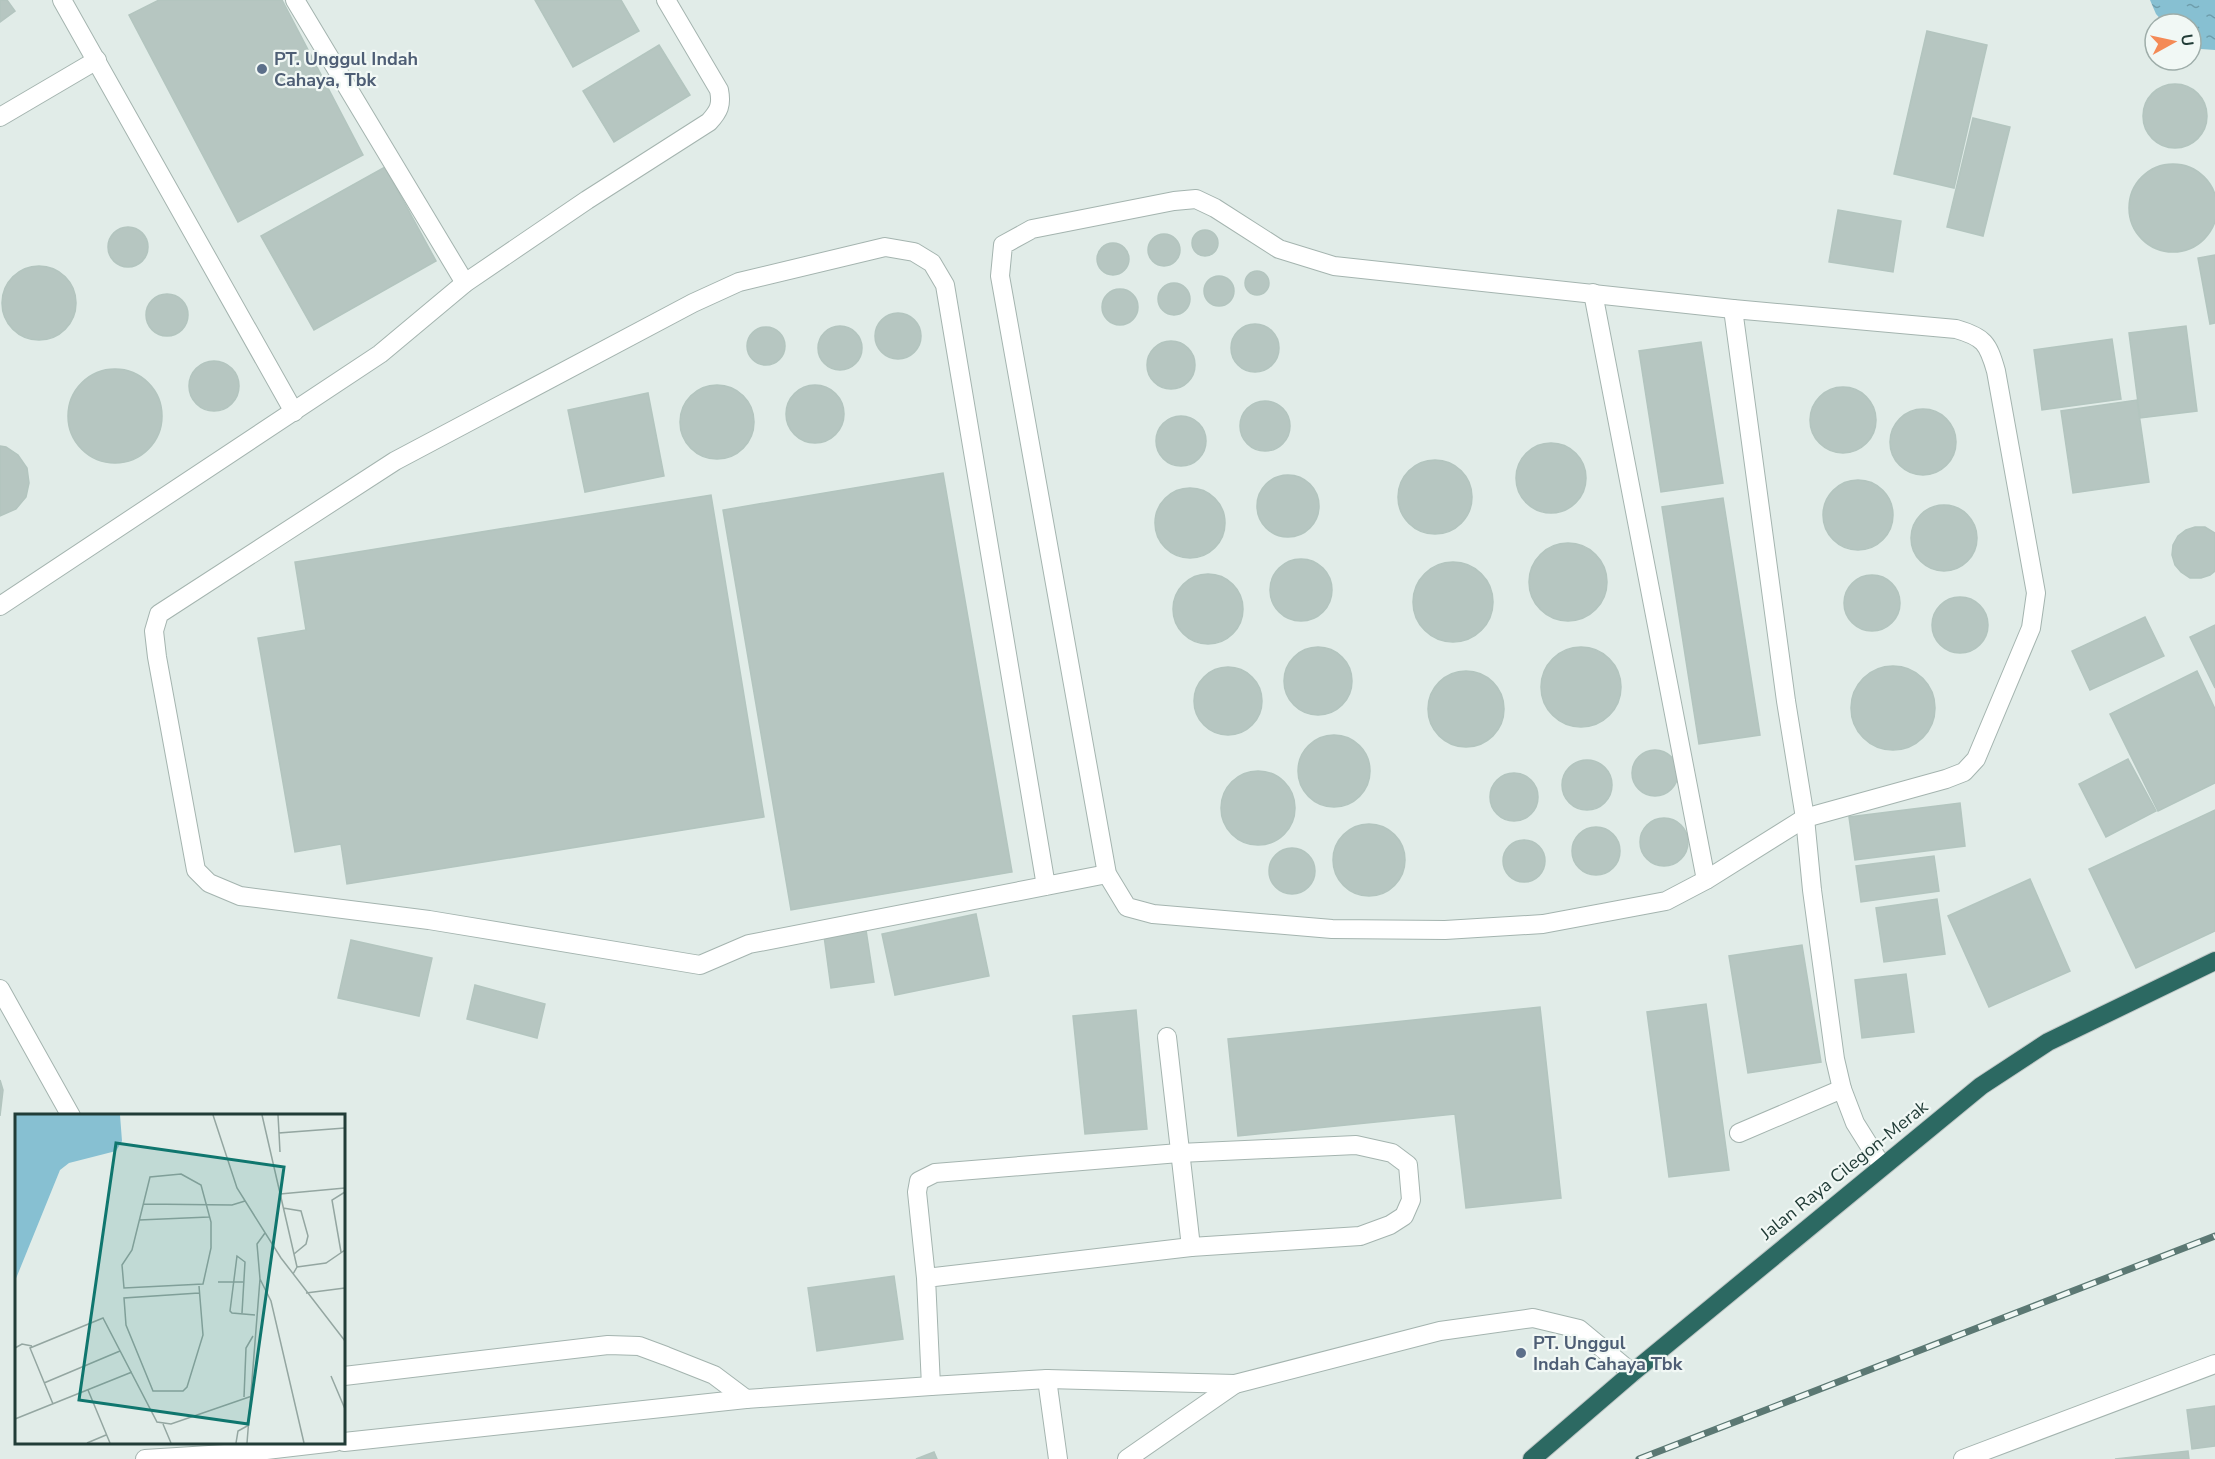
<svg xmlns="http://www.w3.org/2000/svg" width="2215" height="1459" font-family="'Nunito Sans',sans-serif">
<defs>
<pattern id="water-ripples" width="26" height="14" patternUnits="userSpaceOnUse" patternTransform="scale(1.5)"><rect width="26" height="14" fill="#87c0d2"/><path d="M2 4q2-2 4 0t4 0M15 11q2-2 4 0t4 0" fill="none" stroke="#6e9dab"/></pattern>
</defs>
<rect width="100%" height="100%" fill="#e1ece8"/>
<path fill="url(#water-ripples)" d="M 2150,0 L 2215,0 L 2215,50 L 2201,49 L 2191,44 L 2191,24 L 2165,24 L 2156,14 Z"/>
<g fill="#b6c6c1" stroke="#b3c5bf" stroke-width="1.5">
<path d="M 0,0 L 7,0 L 15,11 L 0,22 Z"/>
<path d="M 159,0 L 282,0 L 363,155 L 238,222 L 129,15 Z"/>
<path d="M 535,0 L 621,0 L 639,31 L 573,67 Z"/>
<path d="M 1927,31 L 1987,45 L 1954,188 L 1894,174 Z"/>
<path d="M 659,45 L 690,95 L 614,142 L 583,91 Z"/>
<circle cx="2175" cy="116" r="32"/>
<path d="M 1973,118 L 2010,127 L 1983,236 L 1947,227 Z"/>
<circle cx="2173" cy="208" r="44"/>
<path d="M 385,167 L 436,261 L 314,330 L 261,236 Z"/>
<path d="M 1838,210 L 1901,221 L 1893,272 L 1829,262 Z"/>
<circle cx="128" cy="247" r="20"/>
<circle cx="1205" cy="243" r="13"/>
<circle cx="1164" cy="250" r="16"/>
<circle cx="1113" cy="259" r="16"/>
<path d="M 2215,255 L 2215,323 L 2210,324 L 2198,258 Z"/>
<circle cx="39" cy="303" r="37"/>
<circle cx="1257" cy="283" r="12"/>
<circle cx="1219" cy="291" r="15"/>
<circle cx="1174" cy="299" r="16"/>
<circle cx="1120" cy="307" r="18"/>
<circle cx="167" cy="315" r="21"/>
<circle cx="898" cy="336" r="23"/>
<circle cx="1255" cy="348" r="24"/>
<circle cx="840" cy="348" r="22"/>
<path d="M 2186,326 L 2197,411 L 2140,418 L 2129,333 Z"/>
<circle cx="766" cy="346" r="19"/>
<path d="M 2112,339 L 2121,399 L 2042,410 L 2034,350 Z"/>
<circle cx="1171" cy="365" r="24"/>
<path d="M 1701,342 L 1723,483 L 1661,492 L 1639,351 Z"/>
<circle cx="214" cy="386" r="25"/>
<circle cx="115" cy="416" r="47"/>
<circle cx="815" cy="414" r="29"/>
<circle cx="717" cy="422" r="37"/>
<circle cx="1843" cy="420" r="33"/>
<path d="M 648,393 L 664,476 L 585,492 L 568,410 Z"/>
<path d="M 2137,400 L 2149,482 L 2073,493 L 2061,411 Z"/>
<circle cx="1265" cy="426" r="25"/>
<circle cx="1923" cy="442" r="33"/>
<circle cx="1181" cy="441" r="25"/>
<circle cx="1551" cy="478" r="35"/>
<path d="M 0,446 L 6,447 L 18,455 L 27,468 L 29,483 L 26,497 L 16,509 L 0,516 Z"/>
<circle cx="1435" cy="497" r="37"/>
<path d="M 943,473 L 1012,872 L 791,910 L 723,510 Z"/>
<circle cx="1288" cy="506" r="31"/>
<circle cx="1858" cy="515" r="35"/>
<circle cx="1190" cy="523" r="35"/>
<path d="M 711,495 L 764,817 L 347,884 L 341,844 L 295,852 L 258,638 L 306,630 L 295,562 Z"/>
<path d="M 1723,498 L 1760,735 L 1699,744 L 1662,507 Z"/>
<circle cx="1944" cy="538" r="33"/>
<path d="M 2195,527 L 2205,527 L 2215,533 L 2215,571 L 2210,575 L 2201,578 L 2190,578 L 2181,572 L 2175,565 L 2172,555 L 2173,545 L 2178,536 L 2186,530 Z"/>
<circle cx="1568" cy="582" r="39"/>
<circle cx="1301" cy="590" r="31"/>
<circle cx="1453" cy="602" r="40"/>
<circle cx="1208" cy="609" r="35"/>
<circle cx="1872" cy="603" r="28"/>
<circle cx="1960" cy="625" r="28"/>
<path d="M 2145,617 L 2164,656 L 2090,690 L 2072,651 Z"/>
<path d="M 2215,625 L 2215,688 L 2190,637 Z"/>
<circle cx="1318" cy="681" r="34"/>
<circle cx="1581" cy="687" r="40"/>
<circle cx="1893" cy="708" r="42"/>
<circle cx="1228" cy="701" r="34"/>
<circle cx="1466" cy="709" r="38"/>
<path d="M 2197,671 L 2215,709 L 2215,783 L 2158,811 L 2110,714 Z"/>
<circle cx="1334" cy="771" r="36"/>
<circle cx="1655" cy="773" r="23"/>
<path d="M 2128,759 L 2156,811 L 2106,837 L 2079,784 Z"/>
<circle cx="1587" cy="785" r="25"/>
<circle cx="1258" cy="808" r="37"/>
<circle cx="1514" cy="797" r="24"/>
<path d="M 1960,803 L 1965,846 L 1855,860 L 1849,817 Z"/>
<path d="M 2215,810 L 2215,931 L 2136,968 L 2089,869 Z"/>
<circle cx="1664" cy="842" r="24"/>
<circle cx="1369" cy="860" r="36"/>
<circle cx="1596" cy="851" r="24"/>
<circle cx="1524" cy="861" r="21"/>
<circle cx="1292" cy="871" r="23"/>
<path d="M 1934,856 L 1939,891 L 1861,902 L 1856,866 Z"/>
<path d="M 2030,879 L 2070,971 L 1989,1007 L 1948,916 Z"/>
<path d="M 1937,899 L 1945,954 L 1884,962 L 1876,908 Z"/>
<path d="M 976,914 L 989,976 L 895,995 L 882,934 Z"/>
<path d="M 866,930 L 874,982 L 831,988 L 824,936 Z"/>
<path d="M 351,940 L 432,958 L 419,1016 L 338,998 Z"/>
<path d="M 1802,945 L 1821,1062 L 1748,1073 L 1729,956 Z"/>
<path d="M 1906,974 L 1914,1032 L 1862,1038 L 1855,980 Z"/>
<path d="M 475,985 L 545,1004 L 537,1038 L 467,1019 Z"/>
<path d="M 1706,1004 L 1729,1170 L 1669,1177 L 1647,1012 Z"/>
<path d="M 1540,1007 L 1561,1198 L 1466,1208 L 1455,1114 L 1238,1136 L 1228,1039 Z"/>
<path d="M 1136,1010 L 1147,1129 L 1085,1134 L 1073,1016 Z"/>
<path d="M 0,1080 L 3,1090 L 0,1116 Z"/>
<path d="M 894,1276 L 903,1339 L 817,1351 L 808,1288 Z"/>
<path d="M 2215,1406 L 2215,1446 L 2192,1449 L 2187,1410 Z"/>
<path d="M 2188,1451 L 2189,1459 L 2115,1459 Z"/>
<path d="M 934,1452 L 937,1459 L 916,1459 Z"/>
</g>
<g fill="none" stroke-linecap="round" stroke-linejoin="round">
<defs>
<g id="minor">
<path d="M 62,0 L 294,412"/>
<path d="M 295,0 L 465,283"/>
<path d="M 0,117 L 97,60"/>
<path d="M 1196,199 L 1215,208 L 1279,249 L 1334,266 L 1733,309 L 1956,329 C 1984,337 1988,343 1996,371 L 2036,593 L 2031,628 L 1976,759 L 1964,772 L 1946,779 L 1805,818 L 1706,880 L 1666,901 L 1543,924 L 1445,930 L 1332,929 L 1153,914 L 1127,907 L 1107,874 L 1000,276 L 1003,245 L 1032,229 L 1174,201 Z"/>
<path d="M 1593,293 L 1706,880"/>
<path d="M 1733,309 L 1786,701 L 1805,818 L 1812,890 L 1835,1059 L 1842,1089 L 1855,1123 L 1882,1166"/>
<path d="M 0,606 L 380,354 L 465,283 L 587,200 L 709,122 C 719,111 722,105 719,90 L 666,0"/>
<path d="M 1046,886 L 945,285 L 932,263 L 914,252 L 885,247 L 739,282 L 693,303 L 395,461 L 159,614 L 154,631 L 157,657 L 196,870 L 209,883 L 240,896 L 429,920 L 700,965 L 749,944 L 1107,874"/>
<path d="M 0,989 L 71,1116"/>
<path d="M 1167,1037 L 1191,1247"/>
<path d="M 1739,1133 L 1842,1089"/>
<path d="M 926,1278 L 1191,1247 L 1360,1236 L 1390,1225 L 1404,1216 L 1411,1200 L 1408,1165 L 1392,1153 L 1356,1145 L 1179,1153 L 935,1173 L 919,1181 L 917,1192 L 926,1278 L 931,1386"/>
<path d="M 344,1376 L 608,1345 L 639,1346 L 666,1356 L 714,1375 L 746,1399"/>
<path d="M 1047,1379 L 1058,1459"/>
<path d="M 344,1442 L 746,1399 L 931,1386 L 1047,1379 L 1235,1384 L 1440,1331 L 1533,1318 L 1579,1329 L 1632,1373"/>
<path d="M 145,1459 L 241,1453 L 335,1442"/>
<path d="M 1127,1459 L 1235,1384"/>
<path d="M 1963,1459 L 2215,1364"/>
</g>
<path id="highway" d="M 1532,1459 L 1632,1373 L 1981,1086 L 2048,1042 L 2215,961"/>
</defs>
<use href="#minor" stroke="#a4b4af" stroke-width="20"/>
<use href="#highway" stroke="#c1c8c7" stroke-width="20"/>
<use href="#minor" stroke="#fff" stroke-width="18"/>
<use href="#highway" stroke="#2c6962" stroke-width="18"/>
<defs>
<path id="rail" d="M 1639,1459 L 2215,1236"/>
</defs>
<use href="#rail" stroke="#5b7873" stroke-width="7"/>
<use href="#rail" stroke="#f1f8f5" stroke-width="4.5" stroke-dasharray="14" stroke-linecap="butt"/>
</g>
<g fill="#5c6f8a" stroke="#f1f8f5" stroke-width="2">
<circle cx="262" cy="69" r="6"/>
<circle cx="1521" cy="1353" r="6"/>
</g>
<g text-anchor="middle" stroke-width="4.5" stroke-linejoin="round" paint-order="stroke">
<g font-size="18" font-weight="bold" fill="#4e5e75" stroke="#f1f8f5" text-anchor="start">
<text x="274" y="65">PT. Unggul Indah<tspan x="274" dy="21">Cahaya, Tbk</tspan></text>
<text x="1533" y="1349">PT. Unggul<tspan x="1533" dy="21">Indah Cahaya Tbk</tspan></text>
</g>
<g font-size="18" fill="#213c37" stroke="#f1f8f5">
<text transform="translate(1844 1170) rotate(-39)" y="6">Jalan Raya Cilegon-Merak</text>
</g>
</g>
<g transform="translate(15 1114)">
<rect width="330" height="330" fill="#e1ece8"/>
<path d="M 0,1 L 105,1 L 107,27 L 101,37 L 54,49 L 45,56 L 0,167 Z" fill="#87c0d2"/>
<path fill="none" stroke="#94a6a1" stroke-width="1.5" d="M 198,1 L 222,74 L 266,144 L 330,227M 247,1 L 282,153 L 278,160M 263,1 L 264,19M 265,38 L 264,19 L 330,14M 166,60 L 186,71 L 196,108 L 196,134 L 188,170 L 109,174 L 107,151 L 117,136 L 135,63 ZM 265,80 L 330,74M 128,90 L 217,91 L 230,87M 268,94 L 286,97 L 293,122 L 291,130 L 279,140M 124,106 L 194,103M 326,138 L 317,86 L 330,78M 282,153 L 311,149 L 330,136M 245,165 L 256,187 L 289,329M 203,168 L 228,168M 184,172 L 188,221 L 172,273 L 168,277 L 138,277 L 111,211 L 109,184 L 184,179M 291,179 L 330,174M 227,199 L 230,148 L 222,142 L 215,197 L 217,199 L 240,201M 0,234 L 7,230 L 17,232M 316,262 L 330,295M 29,269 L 105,237M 73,276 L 95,329M 229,283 L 231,234 L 238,222M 38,290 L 15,234 L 88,204 L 142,308 L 156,310 L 237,282M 0,305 L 117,258M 148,310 L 156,329M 72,329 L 91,321M 221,329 L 223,317 L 234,311M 232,329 L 245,165 L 242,130 L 250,119"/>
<path fill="#0f766e" fill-opacity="0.15" stroke="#0f766e" stroke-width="3" d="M 101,29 L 269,53 L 233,310 L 64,286 Z"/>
<rect width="330" height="330" fill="none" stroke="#213c37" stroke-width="3"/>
</g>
<g transform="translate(2173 42) rotate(82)"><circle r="28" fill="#f1f8f5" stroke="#9eada9" stroke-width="1.5"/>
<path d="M0-4.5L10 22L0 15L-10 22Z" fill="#f48a56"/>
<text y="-9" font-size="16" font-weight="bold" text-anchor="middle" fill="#213c37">U</text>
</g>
</svg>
